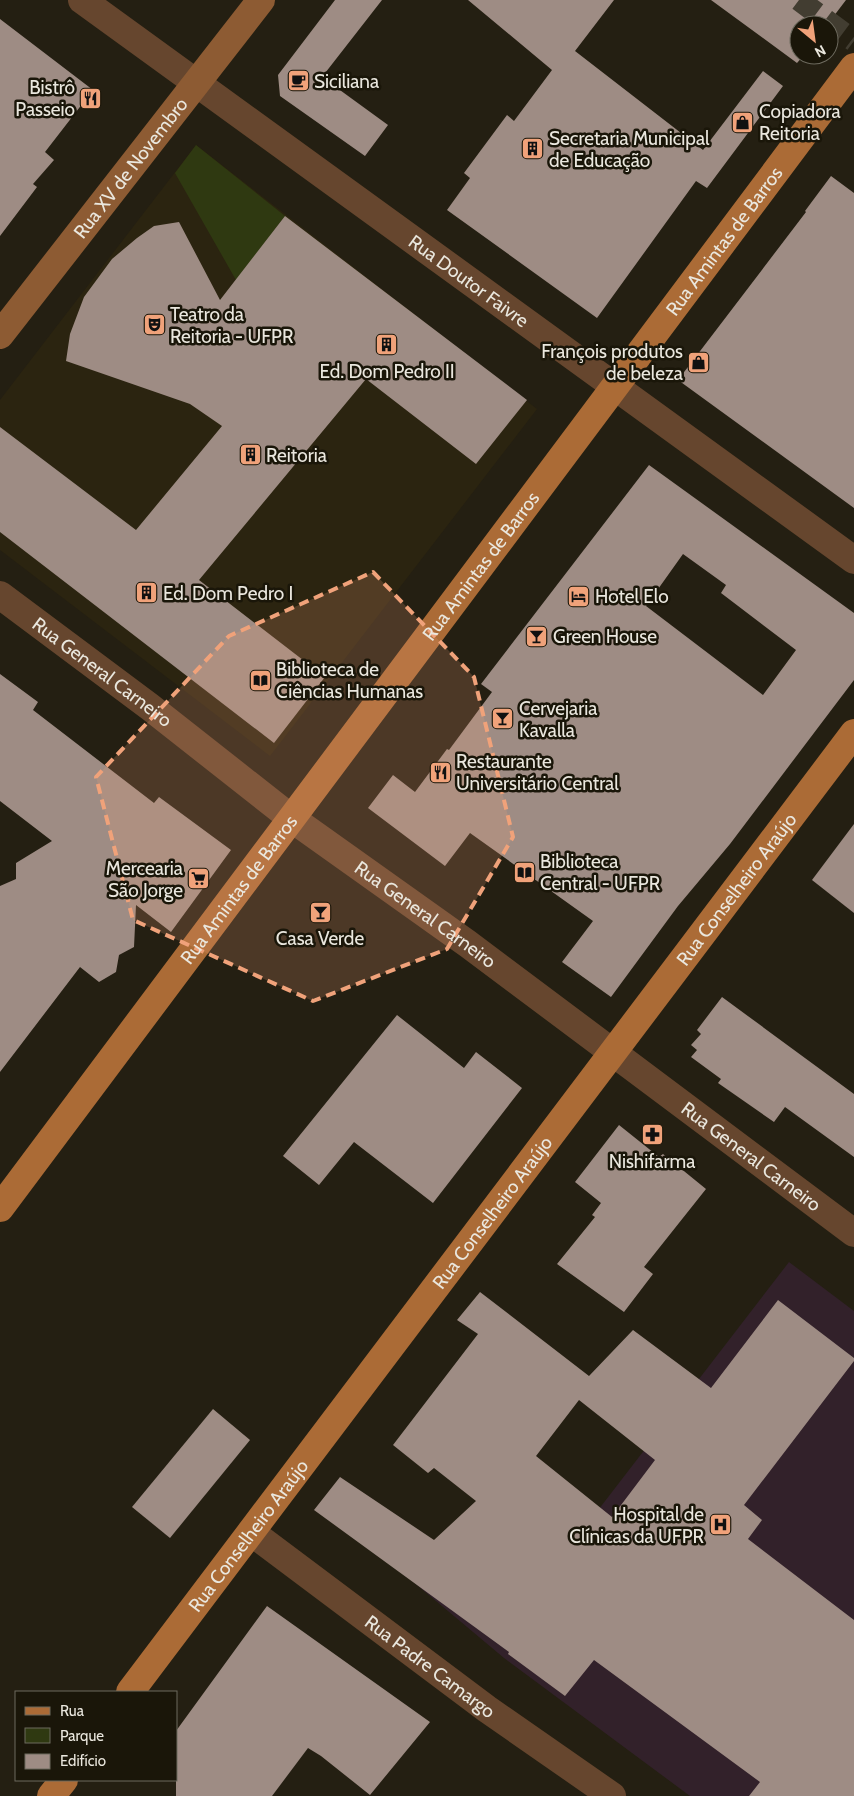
<svg xmlns="http://www.w3.org/2000/svg" width="854" height="1796" font-family="Cabin,sans-serif">
<rect width="100%" height="100%" fill="#241f12"/>
<path fill="#2b2410" d="M 196,145 L 537,409 L 270,756 L 0,550 L 0,400 Z"/>
<path fill="#32212a" d="M 789,1262 L 854,1311 L 854,1796 L 690,1796 L 504,1658 L 411,1580 L 552,1570 Z"/>
<path fill="#2f3911" d="M 196,145 L 285,216 L 236,280 L 175,173 Z"/>
<g fill="#9e8c84" fill-rule="evenodd">
<path d="M 335,0 L 382,0 L 322,77 L 388,125 L 365,156 L 280,96 L 278,75 Z"/>
<path d="M 468,0 L 614,0 L 575,51 L 703,150 L 763,71 L 783,86 L 707,188 L 696,181 L 597,318 L 447,210 L 470,178 L 464,173 L 507,115 L 514,121 L 552,70 Z"/>
<path d="M 711,0 L 846,0 L 827,25 L 799,25 L 799,55 L 804,55 L 797,63 Z"/>
<path d="M 0,19 L 93,90 L 45,152 L 54,160 L 33,184 L 37,187 L 0,236 Z"/>
<path d="M 831,176 L 854,193 L 854,508 L 678,380 L 806,212 L 805,211 Z"/>
<path d="M 285,216 L 527,400 L 476,464 L 366,379 L 199,580 L 325,677 L 274,743 L 0,532 L 0,427 L 136,530 L 222,426 L 190,404 L 66,361 L 70,334 L 84,297 L 112,259 L 137,238 L 154,226 L 179,222 L 220,300 Z"/>
<path d="M 649,465 L 854,613 L 854,680 L 730,844 L 678,906 L 611,997 L 562,962 L 593,921 L 470,833 L 445,866 L 368,808 L 393,775 L 415,792 L 447,749 L 449,750 L 492,692 L 481,684 ZM 683,554 L 726,585 L 721,593 L 796,650 L 763,695 L 646,606 Z"/>
<path d="M 0,674 L 38,702 L 33,710 L 154,803 L 159,797 L 231,850 L 171,932 L 136,905 L 134,947 L 119,955 L 116,972 L 99,982 L 80,967 L 0,1072 L 0,886 L 16,879 L 16,863 L 52,841 L 0,801 Z"/>
<path d="M 854,824 L 854,913 L 812,880 Z"/>
<path d="M 722,997 L 854,1094 L 854,1157 L 785,1107 L 774,1122 L 718,1083 L 721,1079 L 691,1057 L 697,1050 L 691,1045 L 701,1034 L 697,1030 Z"/>
<path d="M 397,1015 L 464,1068 L 476,1052 L 522,1088 L 433,1203 L 354,1142 L 319,1185 L 283,1156 Z"/>
<path d="M 619,1125 L 659,1157 L 663,1154 L 706,1189 L 644,1267 L 653,1274 L 624,1312 L 557,1264 L 595,1217 L 592,1215 L 601,1203 L 575,1182 Z"/>
<path d="M 480,1292 L 589,1376 L 633,1330 L 711,1388 L 778,1300 L 854,1358 L 854,1361 L 744,1505 L 762,1520 L 748,1539 L 854,1620 L 854,1796 L 749,1796 L 760,1782 L 594,1660 L 565,1696 L 508,1654 L 509,1652 L 314,1510 L 340,1477 L 434,1540 L 476,1501 L 434,1468 L 428,1473 L 393,1445 L 478,1334 L 457,1320 ZM 579,1400 L 655,1460 L 612,1517 L 536,1456 Z"/>
<path d="M 213,1409 L 250,1440 L 170,1538 L 132,1507 Z"/>
<path d="M 267,1606 L 430,1722 L 370,1795 L 321,1756 L 308,1748 L 272,1796 L 176,1796 L 176,1731 Z"/>
</g>
<g fill="none" stroke-linecap="round" stroke-linejoin="round">
<path stroke="#423d31" stroke-width="22" stroke-dasharray="22 11" stroke-linecap="butt" d="M 799,0 L 854,41"/>
<g stroke="#66462e" stroke-width="28">
<path id="s1" d="M 0,595 L 150,707 L 291,818 L 468,944 L 854,1233"/>
<path id="s2" d="M 251,1532 L 487,1709 L 612,1796"/>
</g>
<path stroke="#66462e" stroke-width="28" id="s3" d="M 82,0 L 854,560"/>
<path stroke="#8d5b33" stroke-width="28" id="s4" d="M 0,335 L 261,0"/>
<g stroke="#ab6b36" stroke-width="28">
<path id="s5" d="M 0,1208 L 854,67"/>
<path id="s6" d="M 130,1692 L 854,733"/>
<path d="M 51,1796 L 64,1780"/>
</g>
</g>
<path fill="#f0a27a" fill-opacity="0.2" stroke="#f0a27a" stroke-width="4" stroke-dasharray="10 6" stroke-linejoin="round" d="M 373,572 L 474,677 L 513,837 L 447,949 L 313,1001 L 133,920 L 96,777 L 229,636 Z"/>
<defs>
<symbol id="cafe-square" viewBox="-11 -11 22 22"><rect x="-9" y="-9" width="18" height="18" rx="4" fill="#f0a27a" stroke="#1a1609"/><path d="M-5.5-4.5H6V0H3Q3 3.5 0 3.5H-2.5Q-5.5 3.5-5.5 0ZM3-3.2v2h1.7v-2ZM-6 4.5H4V6H-6Z" fill="#111"/></symbol>
<symbol id="restaurant-square" viewBox="-11 -11 22 22"><rect x="-9" y="-9" width="18" height="18" rx="4" fill="#f0a27a" stroke="#1a1609"/><path d="M-5-6h1v4h1v-4h1v4h1v-4h1v5L-1.5 .5V6h-2V.5L-5-1ZM5-6V6H3V1.5H1.5Q1.5-4 5-6Z" fill="#111"/></symbol>
<symbol id="shop-square" viewBox="-11 -11 22 22"><rect x="-9" y="-9" width="18" height="18" rx="4" fill="#f0a27a" stroke="#1a1609"/><path d="M-5-2.5h2.3a2.7 3.5 0 0 1 5.4 0H5L5.5 6h-11ZM-1.5-2.5h3a1.5 2.3 0 0 0-3 0Z" fill="#111"/></symbol>
<symbol id="building-square" viewBox="-11 -11 22 22"><rect x="-9" y="-9" width="18" height="18" rx="4" fill="#f0a27a" stroke="#1a1609"/><path d="M-4-6H4V6H1V3H-1V6H-4ZM-2.5-4.3h1.7v1.8h-1.7ZM.8-4.3h1.7v1.8H.8ZM-2.5-1h1.7V.8h-1.7ZM.8-1h1.7V.8H.8Z" fill="#111"/></symbol>
<symbol id="theatre-square" viewBox="-11 -11 22 22"><rect x="-9" y="-9" width="18" height="18" rx="4" fill="#f0a27a" stroke="#1a1609"/><path d="M-5-5.5Q0-4 5-5.5V0Q5 5 0 6Q-5 5-5 0ZM-3.3-2.5H-1v1.5H-3.3ZM1-2.5H3.3v1.5H1ZM-2.8 1Q0 5.5 2.8 1Z" fill="#111"/></symbol>
<symbol id="hotel-square" viewBox="-11 -11 22 22"><rect x="-9" y="-9" width="18" height="18" rx="4" fill="#f0a27a" stroke="#1a1609"/><path d="M-6-4.5h1.5V1H6V5H4.5V3h-9V5H-6ZM-4 0a1.8 1.8 0 1 1 3.6 0ZM.5 0V-2.5h3Q6-2.5 6 0Z" fill="#111"/></symbol>
<symbol id="bar-square" viewBox="-11 -11 22 22"><rect x="-9" y="-9" width="18" height="18" rx="4" fill="#f0a27a" stroke="#1a1609"/><path d="M-6-5H6L.8 .8V4.5H3.5V6h-7V4.5H-.8V.8Z" fill="#111"/></symbol>
<symbol id="library-square" viewBox="-11 -11 22 22"><rect x="-9" y="-9" width="18" height="18" rx="4" fill="#f0a27a" stroke="#1a1609"/><path d="M-6-4Q-3-5.5-.7-3.5V5Q-3 3-6 4ZM6-4Q3-5.5 .7-3.5V5Q3 3 6 4Z" fill="#111"/></symbol>
<symbol id="supermarket-square" viewBox="-11 -11 22 22"><rect x="-9" y="-9" width="18" height="18" rx="4" fill="#f0a27a" stroke="#1a1609"/><path d="M-6-5.5h2.5l.6 2H6L4.5 2H-2.5L-4.4-4H-6ZM-1.5 3.2a1.3 1.3 0 1 0 .1 0ZM3 3.2a1.3 1.3 0 1 0 .1 0Z" fill="#111"/></symbol>
<symbol id="pharmacy-square" viewBox="-11 -11 22 22"><rect x="-9" y="-9" width="18" height="18" rx="4" fill="#f0a27a" stroke="#1a1609"/><path d="M-2-6h4v4h4v4h-4v4h-4v-4h-4v-4h4Z" fill="#111"/></symbol>
<symbol id="hospital-square" viewBox="-11 -11 22 22"><rect x="-9" y="-9" width="18" height="18" rx="4" fill="#f0a27a" stroke="#1a1609"/><path d="M-5-5h3v3.5h4V-5h3V5h-3V1.5h-4V5h-3Z" fill="#111"/></symbol>
</defs>
<g fill-rule="evenodd">
<use href="#cafe-square" x="286" y="68" width="25" height="25"/>
<use href="#restaurant-square" x="78" y="86" width="25" height="25"/>
<use href="#shop-square" x="730" y="110" width="25" height="25"/>
<use href="#building-square" x="520" y="136" width="25" height="25"/>
<use href="#theatre-square" x="142" y="312" width="25" height="25"/>
<use href="#building-square" x="374" y="332" width="25" height="25"/>
<use href="#shop-square" x="686" y="350" width="25" height="25"/>
<use href="#building-square" x="238" y="442" width="25" height="25"/>
<use href="#building-square" x="134" y="580" width="25" height="25"/>
<use href="#hotel-square" x="566" y="584" width="25" height="25"/>
<use href="#bar-square" x="524" y="624" width="25" height="25"/>
<use href="#library-square" x="248" y="668" width="25" height="25"/>
<use href="#bar-square" x="490" y="706" width="25" height="25"/>
<use href="#restaurant-square" x="428" y="760" width="25" height="25"/>
<use href="#library-square" x="512" y="860" width="25" height="25"/>
<use href="#supermarket-square" x="186" y="866" width="25" height="25"/>
<use href="#bar-square" x="308" y="900" width="25" height="25"/>
<use href="#pharmacy-square" x="640" y="1122" width="25" height="25"/>
<use href="#hospital-square" x="708" y="1512" width="25" height="25"/>
</g>
<g text-anchor="middle" stroke-width="5" stroke-linejoin="round" paint-order="stroke">
<g font-size="19" fill="#eae7de" stroke="#1a1609" text-anchor="start">
<text x="314" y="88">Siciliana</text>
<text x="75" y="94" text-anchor="end">Bistrô<tspan x="75" dy="22">Passeio</tspan></text>
<text x="759" y="118">Copiadora<tspan x="759" dy="22">Reitoria</tspan></text>
<text x="549" y="145">Secretaria Municipal<tspan x="549" dy="22">de Educação</tspan></text>
<text x="170" y="321">Teatro da<tspan x="170" dy="22">Reitoria - UFPR</tspan></text>
<text x="683" y="358" text-anchor="end">François produtos<tspan x="683" dy="22">de beleza</tspan></text>
<text x="387" y="378" text-anchor="middle">Ed. Dom Pedro II</text>
<text x="266" y="462">Reitoria</text>
<text x="163" y="600">Ed. Dom Pedro I</text>
<text x="595" y="603">Hotel Elo</text>
<text x="553" y="643">Green House</text>
<text x="276" y="676">Biblioteca de<tspan x="276" dy="22">Ciências Humanas</tspan></text>
<text x="519" y="715">Cervejaria<tspan x="519" dy="22">Kavalla</tspan></text>
<text x="456" y="768">Restaurante<tspan x="456" dy="22">Universitário Central</tspan></text>
<text x="540" y="868">Biblioteca<tspan x="540" dy="22">Central - UFPR</tspan></text>
<text x="183" y="875" text-anchor="end">Mercearia<tspan x="183" dy="22">São Jorge</tspan></text>
<text x="320" y="945" text-anchor="middle">Casa Verde</text>
<text x="652" y="1168" text-anchor="middle">Nishifarma</text>
<text x="704" y="1521" text-anchor="end">Hospital de<tspan x="704" dy="22">Clínicas da UFPR</tspan></text>
</g>
<g font-size="19" fill="#eae7de" stroke="#1a1609">
<text dy="7" stroke="none"><textPath href="#s4" startOffset="212">Rua XV de Novembro</textPath></text>
<text dy="7" stroke="none"><textPath href="#s5" startOffset="1208">Rua Amintas de Barros</textPath></text>
<text dy="7" stroke="none"><textPath href="#s3" startOffset="478">Rua Doutor Faivre</textPath></text>
<text dy="7" stroke="none"><textPath href="#s5" startOffset="802">Rua Amintas de Barros</textPath></text>
<text dy="7" stroke="none"><textPath href="#s1" startOffset="128">Rua General Carneiro</textPath></text>
<text dy="7" stroke="none"><textPath href="#s5" startOffset="398">Rua Amintas de Barros</textPath></text>
<text dy="7" stroke="none"><textPath href="#s6" startOffset="1006">Rua Conselheiro Araújo</textPath></text>
<text dy="7" stroke="none"><textPath href="#s1" startOffset="532">Rua General Carneiro</textPath></text>
<text dy="7" stroke="none"><textPath href="#s1" startOffset="938">Rua General Carneiro</textPath></text>
<text dy="7" stroke="none"><textPath href="#s6" startOffset="601">Rua Conselheiro Araújo</textPath></text>
<text dy="7" stroke="none"><textPath href="#s6" startOffset="196">Rua Conselheiro Araújo</textPath></text>
<text dy="7" stroke="none"><textPath href="#s2" startOffset="224">Rua Padre Camargo</textPath></text>
</g>
</g>
<rect x="15" y="1691" width="162" height="90" fill="#1a1609" stroke="#6d6a5e"/>
<rect x="25" y="1707" width="25" height="8" fill="#ab6b36" stroke="#6d6a5e"/>
<text x="60" y="1716" font-size="15" fill="#eae7de">Rua</text>
<rect x="25" y="1728" width="25" height="15" fill="#2f3911" stroke="#6d6a5e"/>
<text x="60" y="1741" font-size="15" fill="#eae7de">Parque</text>
<rect x="25" y="1754" width="25" height="15" fill="#9e8c84" stroke="#6d6a5e"/>
<text x="60" y="1766" font-size="15" fill="#eae7de">Edifício</text>
<g transform="translate(814 40) rotate(151)"><circle r="24" fill="#1a1609" stroke="#6d6a5e"/>
<path d="M0-4L9 19L0 12L-9 19Z" fill="#f0a27a"/>
<text y="-8" font-size="14" font-weight="bold" text-anchor="middle" fill="#eae7de">N</text>
</g>
</svg>
